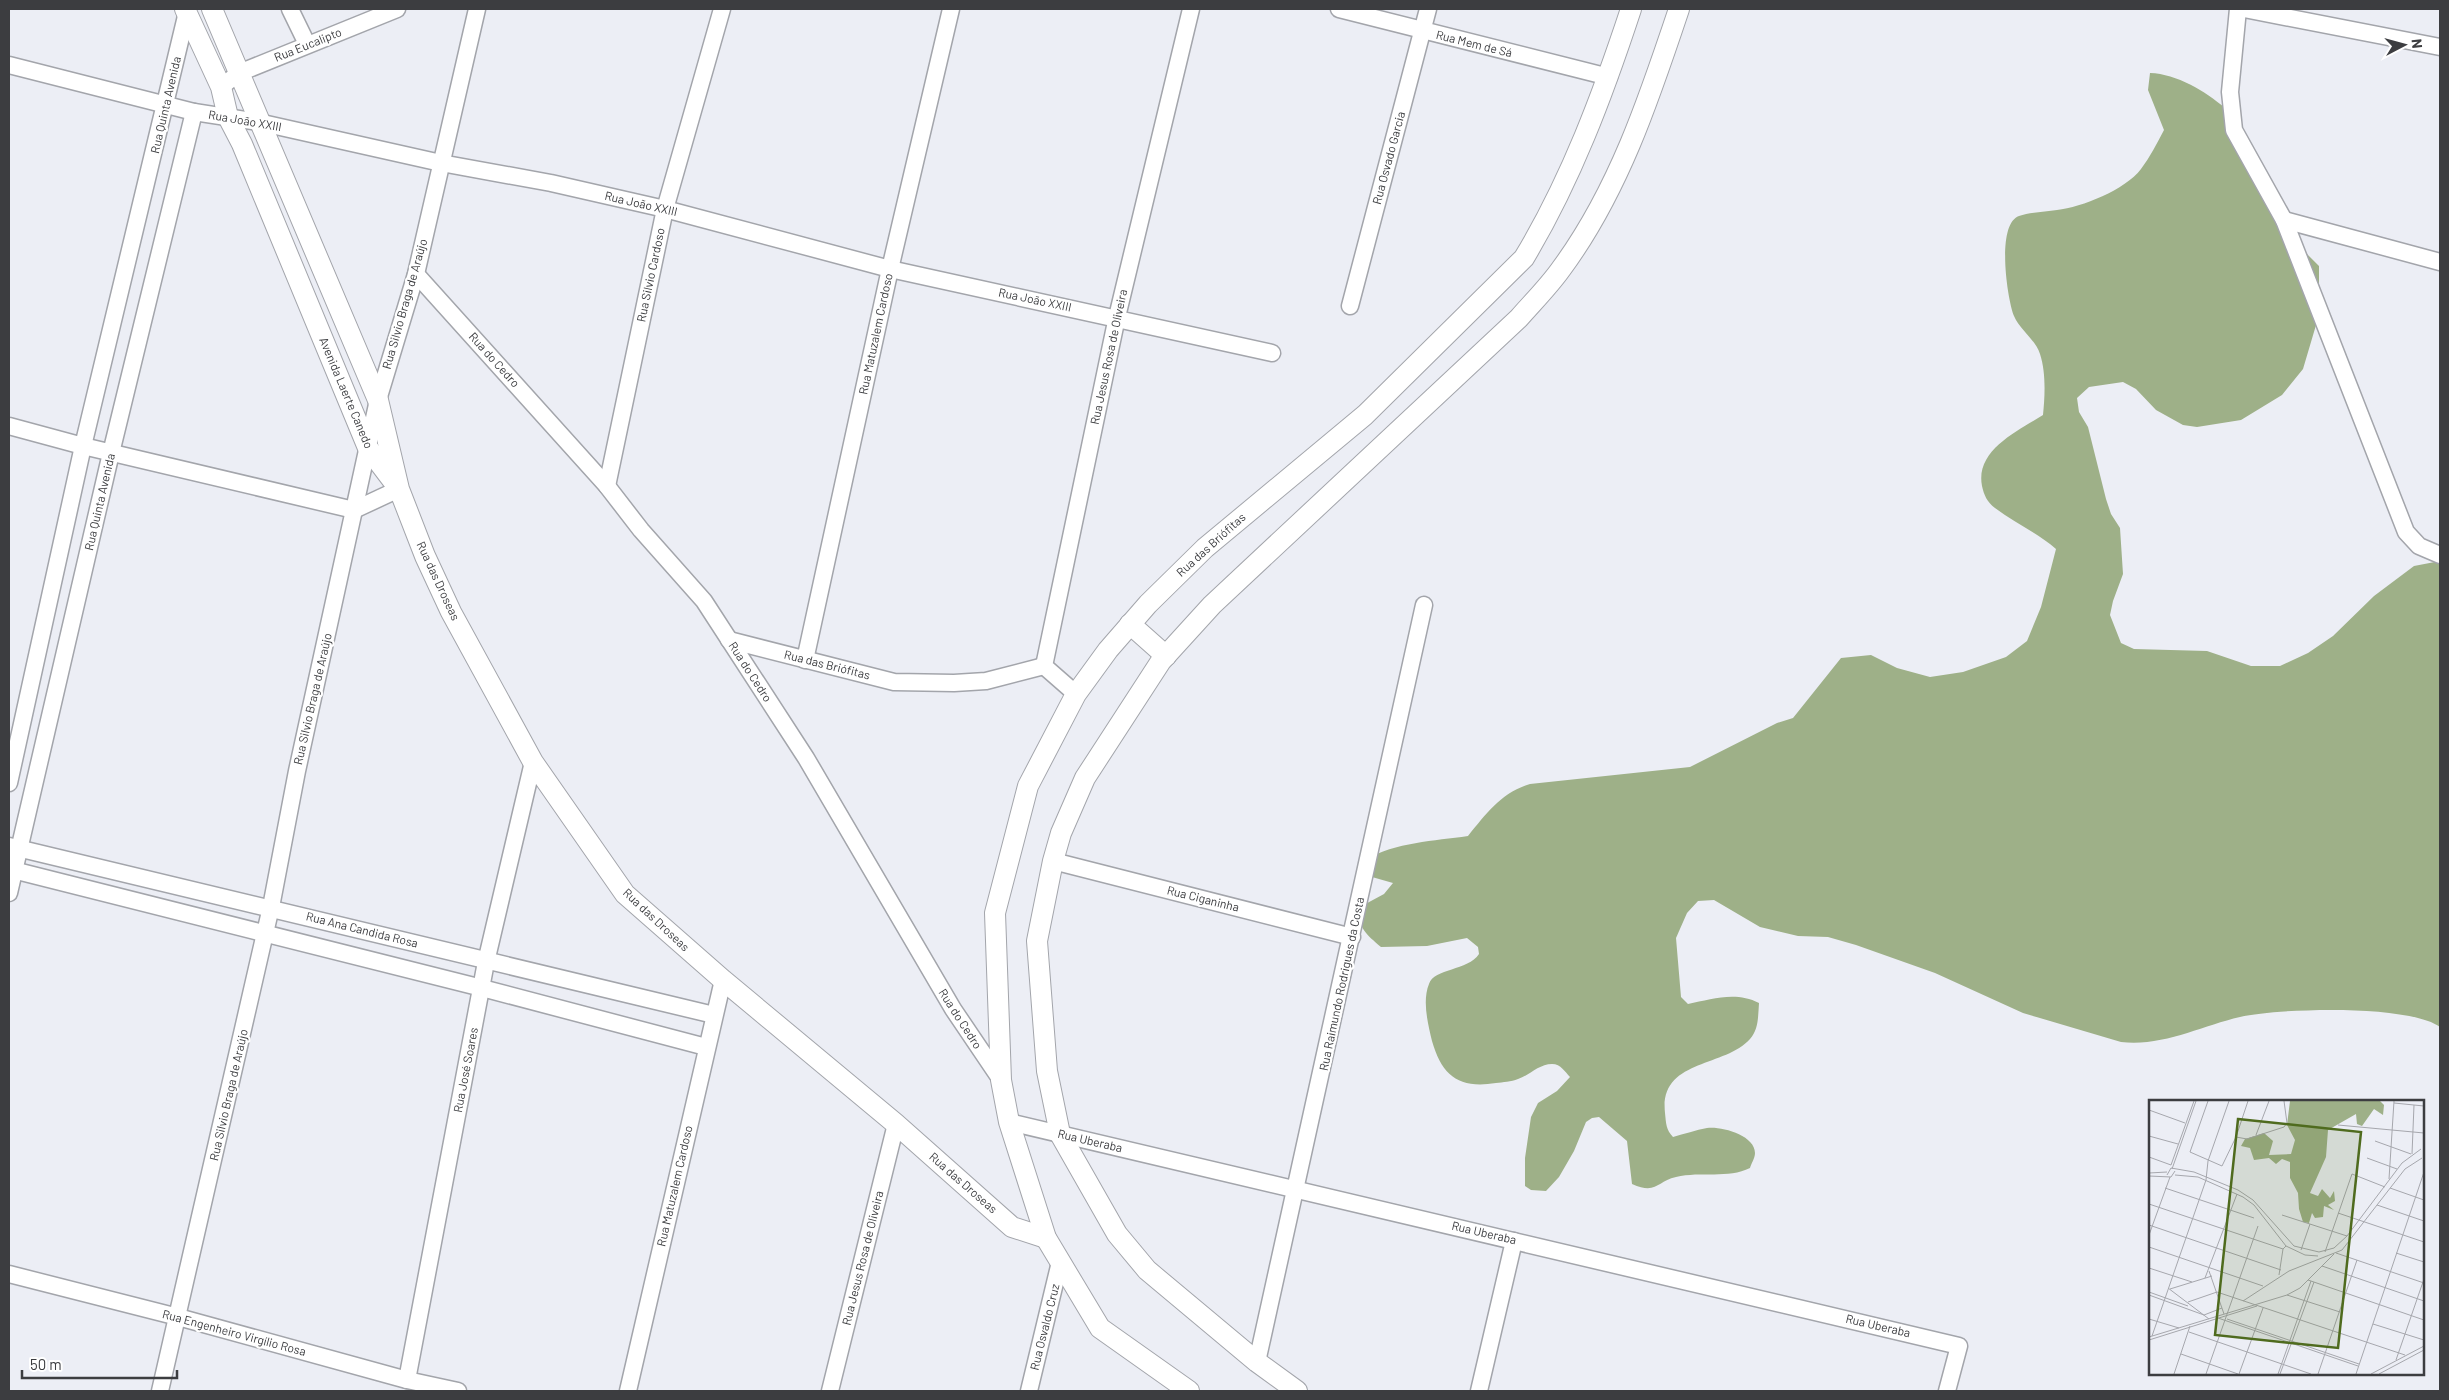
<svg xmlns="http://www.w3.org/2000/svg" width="2449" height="1400" font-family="Barlow,sans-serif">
<rect width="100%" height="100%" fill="#eceef5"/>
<path fill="#9eb088" d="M 2150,73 C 2177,74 2205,91 2225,108 L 2305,252 L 2319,266 L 2319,315 L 2303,369 L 2282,395 L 2241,420 L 2197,427 L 2183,425 L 2156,410 L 2136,389 L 2123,382 L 2089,387 L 2077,398 L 2079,412 L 2088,427 L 2106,499 L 2111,514 L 2120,528 L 2123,574 L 2113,601 L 2110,615 L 2121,643 L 2134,649 L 2207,651 L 2251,666 L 2280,666 L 2308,653 L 2333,636 L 2374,596 L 2414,566 L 2440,561 L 2440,1027 C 2408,1004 2280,1008 2240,1017 C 2201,1026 2162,1047 2121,1042 L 2023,1013 L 1935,973 L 1856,945 L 1828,937 L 1798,936 L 1760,927 L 1714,900 L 1698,901 L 1687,913 L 1676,938 L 1681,997 L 1688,1004 C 1712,999 1736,991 1759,1003 C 1758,1015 1759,1029 1750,1039 C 1724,1068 1659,1059 1665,1113 C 1666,1123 1666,1130 1673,1137 C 1684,1134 1696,1130 1707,1128 C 1721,1126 1755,1135 1755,1153 C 1755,1158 1751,1164 1750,1168 C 1728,1179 1701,1171 1676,1177 C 1657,1181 1657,1195 1632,1184 L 1627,1141 L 1599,1117 L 1592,1118 L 1586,1122 L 1574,1151 L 1559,1177 L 1546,1191 L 1531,1190 L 1525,1186 L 1525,1158 L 1531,1117 L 1538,1103 L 1557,1091 L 1570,1077 C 1565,1072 1561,1064 1552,1064 C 1539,1064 1530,1075 1518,1079 C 1511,1082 1503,1082 1496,1083 C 1459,1089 1442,1076 1432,1041 C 1428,1024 1422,1001 1429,984 C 1434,968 1468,971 1479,954 L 1478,947 L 1467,938 L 1427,946 L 1381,947 C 1366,934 1359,929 1358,908 L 1384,894 L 1393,883 L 1365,875 L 1365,860 C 1396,842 1434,841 1468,836 C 1487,813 1501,793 1530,784 L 1690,767 L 1777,723 L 1793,718 L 1841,658 L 1871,655 L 1897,668 L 1930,677 L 1963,672 L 2006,657 L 2027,641 L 2041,607 L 2056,549 C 2038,533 2015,523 1995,508 C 1987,502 1984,495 1982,486 C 1975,450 2018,431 2043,415 C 2045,396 2046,372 2040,354 C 2035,339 2020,330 2014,316 C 2007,298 1996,224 2019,216 C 2030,212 2045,212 2057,210 C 2082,207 2125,190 2141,169 C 2150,157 2157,143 2164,130 L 2148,90 Z"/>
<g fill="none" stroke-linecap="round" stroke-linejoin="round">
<defs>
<g id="minor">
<path d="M 290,9 L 307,44"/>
<path d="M 1339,9 L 1609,77"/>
<path d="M 2238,9 L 2230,92 L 2234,130 L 2284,220 L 2406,532 L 2419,546 L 2440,555"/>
<path d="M 2244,9 L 2440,47"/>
<path d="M 9,65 L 194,112 L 258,122 L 441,163 L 551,183 L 665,209 L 890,269 L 1272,353"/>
<path d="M 221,87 L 239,73 L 397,9"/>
<path d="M 2284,220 L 2440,262"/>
<path d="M 416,274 L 607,486 L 641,530 L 704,601 L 806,758 L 953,1009 L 1001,1080"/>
<path d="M 1350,306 L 1428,9"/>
<path d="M 9,426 L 83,446 L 354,510 L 399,489"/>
<path d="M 607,486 L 665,209 L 722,9"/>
<path d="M 729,640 L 894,682 L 954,683 L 986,681 L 1044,666"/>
<path d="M 805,660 L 890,269 L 951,9"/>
<path d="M 1076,694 L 1044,666 L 1117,317 L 1191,9"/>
<path d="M 9,783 L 83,446 L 187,12"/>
<path d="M 9,846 L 714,1015"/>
<path d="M 1053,861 L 1352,937"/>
<path d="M 9,869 L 482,988 L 706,1047"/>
<path d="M 9,893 L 111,453 L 194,112"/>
<path d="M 1009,1122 L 1959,1346 L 1947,1391"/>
<path d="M 9,1274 L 178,1317 L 407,1380 L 458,1391"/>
<path d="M 1257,1362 L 1424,605"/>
<path d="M 407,1380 L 486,962 L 533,762"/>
<path d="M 160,1391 L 271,907 L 297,771 L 378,400 L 416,274 L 477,9"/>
<path d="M 628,1391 L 723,980"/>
<path d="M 830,1391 L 896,1124"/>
<path d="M 1029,1391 L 1060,1262"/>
<path d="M 1479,1391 L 1514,1241"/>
</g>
<g id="tertiary">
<path d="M 185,9 L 221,87 L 228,117 L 242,144 L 368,448 L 393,481"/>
<path d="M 212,9 L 378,400 L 399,489 L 425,556 L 451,612 L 533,762 L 625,894 L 723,980 L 896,1124 L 1012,1227 L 1046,1238"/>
<path d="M 1130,624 L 1166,656"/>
<path d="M 1189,1391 L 1100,1328 L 1046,1238 L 1009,1122 L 1001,1080 L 995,913 L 1028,786 L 1076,694 L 1108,650 L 1148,604 L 1205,548 L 1365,415 L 1524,258 C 1571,180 1603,94 1631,9"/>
<path d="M 1297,1391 L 1257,1362 L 1147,1270 L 1117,1234 L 1060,1134 L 1047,1071 L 1037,941 L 1053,861 L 1061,833 L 1085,778 L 1161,661 L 1212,605 L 1519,318 C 1533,302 1549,286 1561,269 C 1618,192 1649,99 1679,9"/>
</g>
</defs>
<use href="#minor" stroke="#a3a5ab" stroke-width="19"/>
<use href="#tertiary" stroke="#a3a5ab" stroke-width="22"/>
<use href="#minor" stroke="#fff" stroke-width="16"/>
<use href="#tertiary" stroke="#fff" stroke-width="20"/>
</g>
<g text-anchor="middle" stroke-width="4.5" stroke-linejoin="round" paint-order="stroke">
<g font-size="12" fill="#3c3d40" stroke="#fff">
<text transform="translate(1474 44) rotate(14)" y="4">Rua Mem de Sá</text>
<text transform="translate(308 45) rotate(-22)" y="4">Rua Eucalipto</text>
<text transform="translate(166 105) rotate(-77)" y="4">Rua Quinta Avenida</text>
<text transform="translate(245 121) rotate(10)" y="4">Rua João XXIII</text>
<text transform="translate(1389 158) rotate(-75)" y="4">Rua Osvado Garcia</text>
<text transform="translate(641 204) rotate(13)" y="4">Rua João XXIII</text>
<text transform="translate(651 275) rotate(-78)" y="4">Rua Silvio Cardoso</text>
<text transform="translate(1035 300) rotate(12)" y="4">Rua João XXIII</text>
<text transform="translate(405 304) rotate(-74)" y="4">Rua Silvio Braga de Araújo</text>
<text transform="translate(876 334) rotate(-78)" y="4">Rua Matuzalem Cardoso</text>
<text transform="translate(1109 357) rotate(-78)" y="4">Rua Jesus Rosa de Oliveira</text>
<text transform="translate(494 360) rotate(48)" y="4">Rua do Cedro</text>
<text transform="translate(346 393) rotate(67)" y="4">Avenida Laerte Canedo</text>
<text transform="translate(100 502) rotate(-77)" y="4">Rua Quinta Avenida</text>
<text transform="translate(1211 545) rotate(-42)" y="4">Rua das Briófitas</text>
<text transform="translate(438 581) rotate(65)" y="4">Rua das Droseas</text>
<text transform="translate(827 665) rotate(14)" y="4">Rua das Briófitas</text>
<text transform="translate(750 672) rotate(57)" y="4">Rua do Cedro</text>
<text transform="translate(313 699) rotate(-77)" y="4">Rua Silvio Braga de Araújo</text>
<text transform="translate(1203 899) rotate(14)" y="4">Rua Ciganinha</text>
<text transform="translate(656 920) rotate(43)" y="4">Rua das Droseas</text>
<text transform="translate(362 930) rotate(14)" y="4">Rua Ana Candida Rosa</text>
<text transform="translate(1342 984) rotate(-78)" y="4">Rua Raimundo Rodrigues da Costa</text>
<text transform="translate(960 1019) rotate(57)" y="4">Rua do Cedro</text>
<text transform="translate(466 1070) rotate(-79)" y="4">Rua José Soares</text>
<text transform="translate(229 1095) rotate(-77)" y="4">Rua Silvio Braga de Araújo</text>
<text transform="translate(1090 1141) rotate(13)" y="4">Rua Uberaba</text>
<text transform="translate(963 1183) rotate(41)" y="4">Rua das Droseas</text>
<text transform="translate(675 1186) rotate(-77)" y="4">Rua Matuzalem Cardoso</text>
<text transform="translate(1484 1233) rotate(13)" y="4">Rua Uberaba</text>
<text transform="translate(863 1258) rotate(-76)" y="4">Rua Jesus Rosa de Oliveira</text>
<text transform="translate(1878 1326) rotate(13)" y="4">Rua Uberaba</text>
<text transform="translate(1045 1327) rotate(-76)" y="4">Rua Osvaldo Cruz</text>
<text transform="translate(234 1333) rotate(15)" y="4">Rua Engenheiro Virgílio Rosa</text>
</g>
</g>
<g transform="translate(2149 1100)">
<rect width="275" height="275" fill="#eceef5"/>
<path d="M 141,1 L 231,1 L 235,5 L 234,15 L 225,9 L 213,26 L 208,24 L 207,14 L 179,30 L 177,57 L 161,93 L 169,96 L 173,89 L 181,98 L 185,91 L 186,101 L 179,105 L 185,110 L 175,106 L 174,117 L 166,118 L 163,113 L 160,123 L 154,122 L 150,109 L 149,93 L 141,78 L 141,62 L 133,59 L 127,64 L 120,58 L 105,60 L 101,48 L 92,46 L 96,39 L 115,33 L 124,41 L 120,55 L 142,54 L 146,40 L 138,25 Z" fill="#9eb088"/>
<path fill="none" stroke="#a6a7ad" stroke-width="1" d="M 59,1 L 41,52 L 73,66 L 87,37 L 99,1M 245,3 L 275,6M 0,10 L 36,23M 189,25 L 275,33M 107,35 L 120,1M 0,36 L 29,44M 87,37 L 98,39 L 135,27 L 138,23 L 135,1M 226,41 L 262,54M 263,54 L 265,5M 0,57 L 22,65 L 45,1M 218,58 L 248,69M 59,61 L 80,1M 23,69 L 47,1M 0,73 L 18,72M 18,75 L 22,68 L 45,72 L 89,90 L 104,100 L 145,146 L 170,152 L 185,148 L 198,136 L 253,63 L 272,49M 26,75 L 49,77 L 94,97 L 105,105 L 137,146 L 156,155 L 169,156M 0,76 L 22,77 L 26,71M 240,79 L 245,1M 16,88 L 105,118M 241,88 L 275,100M 0,104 L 134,149 L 137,146M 228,105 L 275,121M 189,113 L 275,142M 133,115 L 198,136M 0,125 L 132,170M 0,135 L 21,77M 0,147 L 114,186M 152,150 L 161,124M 176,152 L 203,74 L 236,87M 187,153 L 275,183M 247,153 L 275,162M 173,166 L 275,201M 0,168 L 43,182M 60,171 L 75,214M 130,175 L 134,149M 56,178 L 88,94M 159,180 L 275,220M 19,188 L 60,219M 21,189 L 63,176M 0,192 L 39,206M 0,195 L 55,215 L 73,208M 138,195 L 191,212M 94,201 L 140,171 L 193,150 L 256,69 L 273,58M 39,202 L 68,192 L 256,255M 69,218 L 209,266M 0,219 L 30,228M 78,219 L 210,264M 224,224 L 275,240M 40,232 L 162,274M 3,236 L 57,80 L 59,61M 0,237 L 138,195 L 151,188 L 185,154M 0,240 L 108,206M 32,254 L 89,274M 247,260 L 275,179M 25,274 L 41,226M 57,274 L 109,126M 90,274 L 114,208M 129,274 L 162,181M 131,274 L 165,182M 169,274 L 208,160M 207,274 L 275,72M 222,274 L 275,246M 230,274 L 275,250"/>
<path fill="#4f6b1e" fill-opacity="0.15" stroke="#4f6b1e" stroke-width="2.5" d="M 89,19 L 212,32 L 189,248 L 66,235 Z"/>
<rect width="275" height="275" fill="none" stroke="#3c3d40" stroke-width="2.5"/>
</g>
<rect width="2449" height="1400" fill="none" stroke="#3c3d40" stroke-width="20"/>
<g transform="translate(2404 45) rotate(84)" stroke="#ffffff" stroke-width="4" paint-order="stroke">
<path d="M0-4L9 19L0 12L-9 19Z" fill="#3c3d40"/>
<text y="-8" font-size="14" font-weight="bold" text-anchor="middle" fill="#3c3d40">N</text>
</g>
<path d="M22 1370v8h155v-8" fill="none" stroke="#3c3d40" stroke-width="2.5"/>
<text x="30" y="1370" font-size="15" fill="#3c3d40" stroke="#ffffff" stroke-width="4" paint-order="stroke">50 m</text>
</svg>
